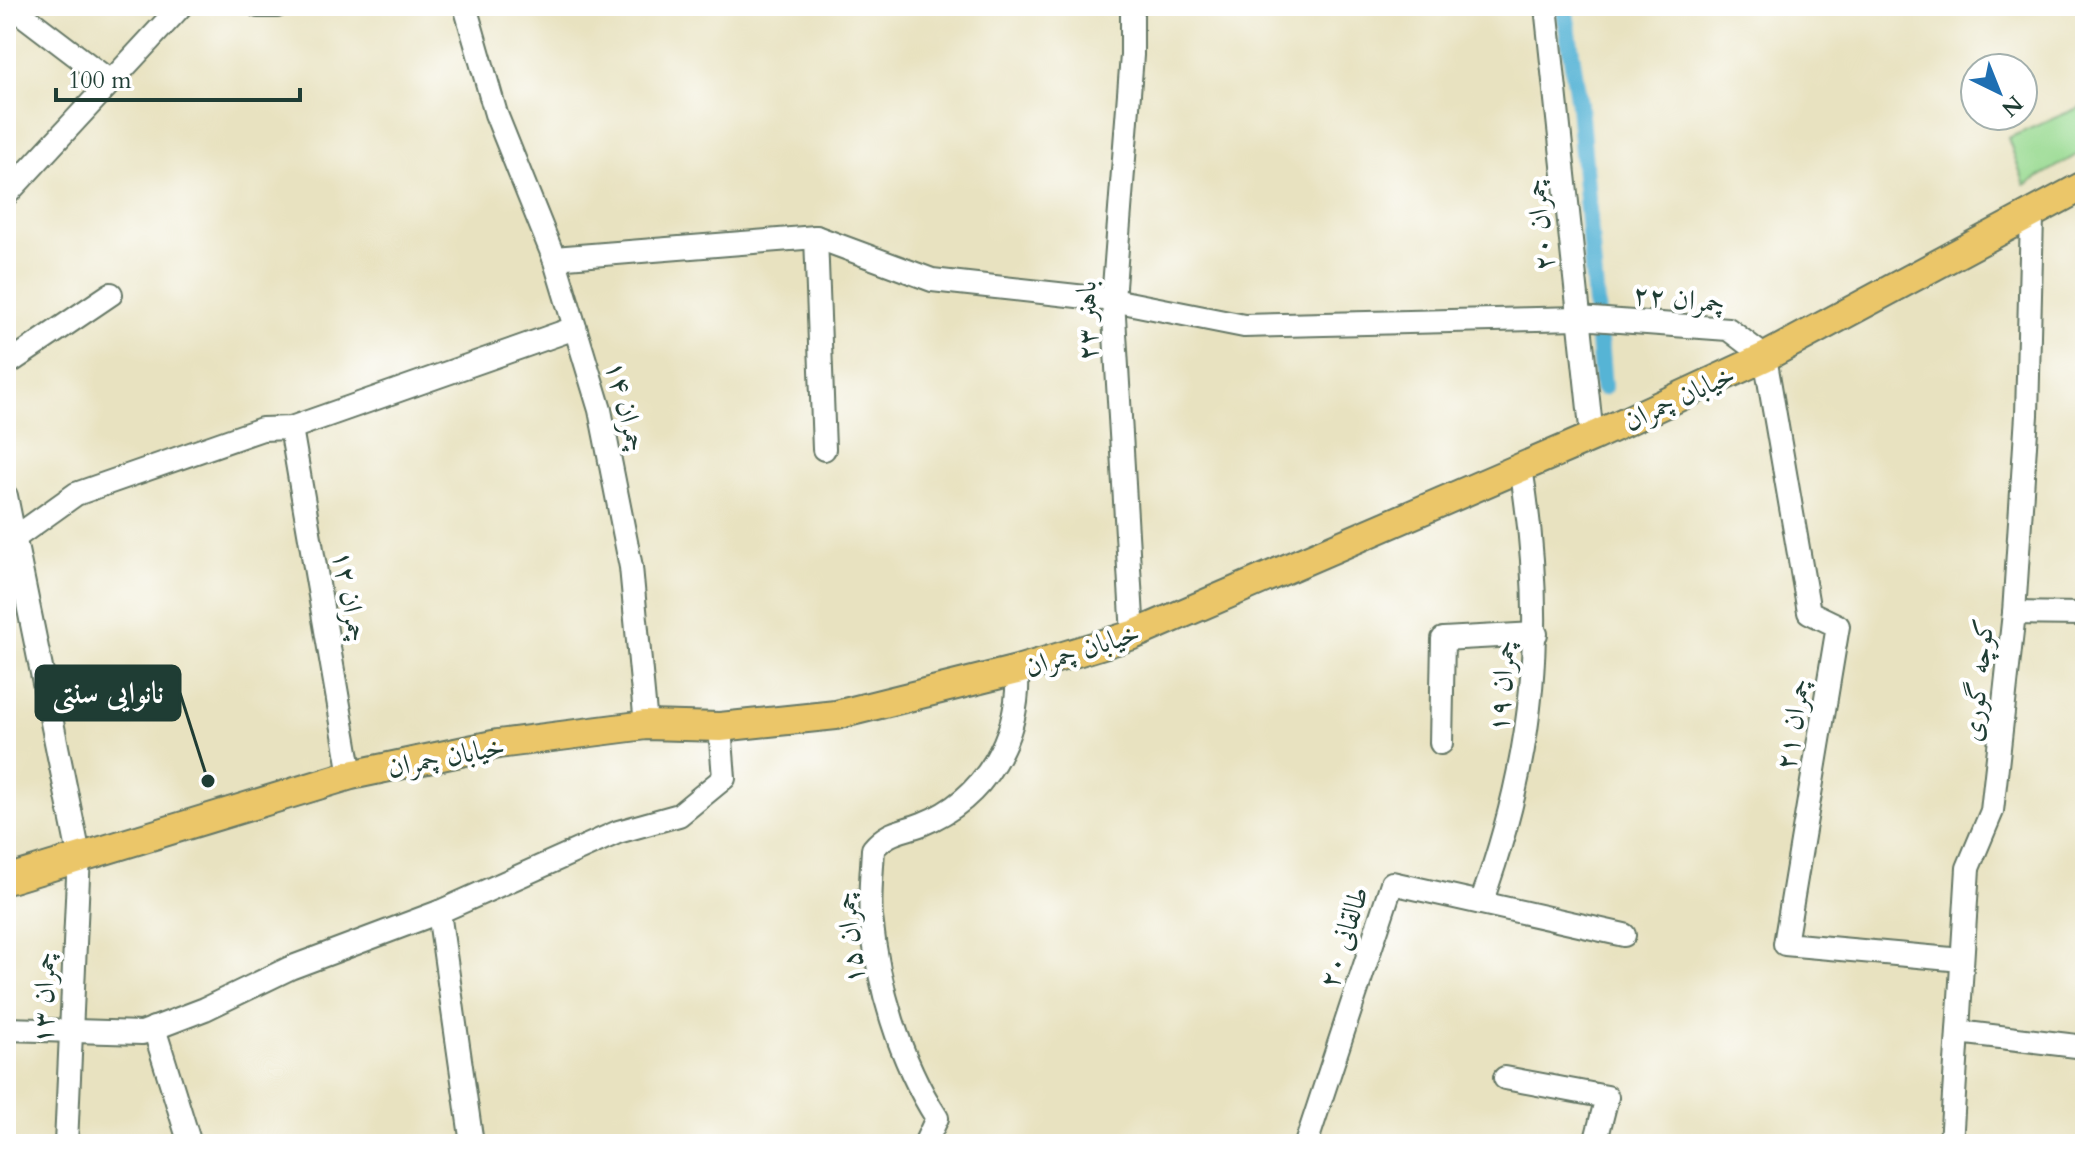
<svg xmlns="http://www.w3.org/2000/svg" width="2091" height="1150" font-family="Cardo,Amiri,serif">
<rect width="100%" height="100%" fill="#fff"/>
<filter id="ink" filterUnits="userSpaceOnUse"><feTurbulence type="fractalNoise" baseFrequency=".0125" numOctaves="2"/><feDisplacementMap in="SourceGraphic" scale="16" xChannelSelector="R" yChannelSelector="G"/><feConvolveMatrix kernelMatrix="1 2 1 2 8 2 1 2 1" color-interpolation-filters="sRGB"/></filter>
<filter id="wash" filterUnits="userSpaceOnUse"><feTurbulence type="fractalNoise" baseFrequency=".006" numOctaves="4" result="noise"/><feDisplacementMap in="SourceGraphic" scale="32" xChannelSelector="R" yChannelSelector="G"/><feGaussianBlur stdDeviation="1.8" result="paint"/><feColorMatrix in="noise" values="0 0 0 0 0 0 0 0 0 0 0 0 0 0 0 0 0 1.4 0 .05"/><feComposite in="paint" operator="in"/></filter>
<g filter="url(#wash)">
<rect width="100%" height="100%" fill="#e8e2c0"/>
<path fill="#99da91" stroke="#5c8c62" stroke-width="2" d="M 2085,105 L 2085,150 L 2025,185 L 2008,138 Z"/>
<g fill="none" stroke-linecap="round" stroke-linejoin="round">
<path stroke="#57b4d5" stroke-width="18" d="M 1564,6 L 1579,105 L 1603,387"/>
</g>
</g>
<g filter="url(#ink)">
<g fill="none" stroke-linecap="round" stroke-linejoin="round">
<defs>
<g id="minor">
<path d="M 11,6 L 111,82"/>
<path d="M 258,6 L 277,6"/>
<path d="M 465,6 L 496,114 L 554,258 L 600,410 L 631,567 L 646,725"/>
<path d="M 1132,6 L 1132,55 L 1113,300 L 1133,635"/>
<path d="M 1546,6 L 1592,437"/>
<path d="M 6,195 L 181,6"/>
<path d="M 816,237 L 824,449"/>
<path d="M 554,258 L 816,237 L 932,280 L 1113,300 L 1244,326 L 1579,318 L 1728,329 L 1765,357 L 1809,612 L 1838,626 L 1785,944 L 1962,960"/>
<path d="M 6,365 L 111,294"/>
<path d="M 291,428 L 351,775"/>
<path d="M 6,496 L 79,855 L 66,1144"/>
<path d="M 16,537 L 76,494 L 262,429 L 291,428 L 575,328"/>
<path d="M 2014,613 L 2085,614"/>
<path d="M 1441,743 L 1443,639 L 1536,634"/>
<path d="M 1481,903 C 1535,755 1547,624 1521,468"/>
<path d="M 439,912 L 472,1144"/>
<path d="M 154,1028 L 190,1144"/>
<path d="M 6,1029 L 142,1033 L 205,1009 L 290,968 L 439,912 L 618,832 L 679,815 L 724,778 L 720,727"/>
<path d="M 1958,1032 L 2085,1047"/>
<path d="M 1505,1078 L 1607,1097 L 1595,1144"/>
<path d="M 925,1144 L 937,1118 C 899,1059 878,986 871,917 C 869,895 872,871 873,849 C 888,831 901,832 922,824 C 985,799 1021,736 1017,670"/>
<path d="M 1306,1144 L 1392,883 L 1624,935"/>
<path d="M 1951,1144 L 1968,868 L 1992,811 L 2014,613 L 2027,415 L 2032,216"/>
</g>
<path id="major" d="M 6,880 L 351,775 L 498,744 L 646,725 L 720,727 L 836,715 L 1017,670 L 1133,635 L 1592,437 L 1765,357 L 2085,185"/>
</defs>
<use href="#minor" stroke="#657765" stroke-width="26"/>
<use href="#major" stroke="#657765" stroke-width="32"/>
<use href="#minor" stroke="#fff" stroke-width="22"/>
<use href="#major" stroke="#ebc669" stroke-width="28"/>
</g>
</g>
<g text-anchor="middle" stroke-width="8" stroke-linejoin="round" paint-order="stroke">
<g font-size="28" fill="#1f3d34" stroke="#fff">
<text transform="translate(1539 225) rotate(-96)" y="10">چمران ۲۰</text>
<text transform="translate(1679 298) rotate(6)" y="10">چمران ۲۲</text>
<text transform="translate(1086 321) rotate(-91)" y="10">باهنر ۲۳</text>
<text transform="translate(1679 397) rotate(-25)" y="10">خیابان چمران</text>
<text transform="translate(627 406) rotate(76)" y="10">چمران ۱۴</text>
<text transform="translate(351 596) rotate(80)" y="10">چمران ۱۲</text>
<text transform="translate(1082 649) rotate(-18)" y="10">خیابان چمران</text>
<text transform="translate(1977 680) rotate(-84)" y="10">کوچه گوری</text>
<text transform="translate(1501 686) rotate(-85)" y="10">چمران ۱۹</text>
<text transform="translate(1792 724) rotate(-80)" y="10">چمران ۲۱</text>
<text transform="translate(446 756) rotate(-11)" y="10">خیابان چمران</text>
<text transform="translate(1343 937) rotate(-72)" y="10">طالقانی ۲۰</text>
<text transform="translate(849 938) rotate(-96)" y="10">چمران ۱۵</text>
<text transform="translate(43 998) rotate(-88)" y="10">چمران ۱۳</text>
</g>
</g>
<path fill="none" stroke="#1f3d34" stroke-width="3" d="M208 781L180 693"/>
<circle fill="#1f3d34" stroke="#fff" stroke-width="3" cx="208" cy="781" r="8"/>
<rect fill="#1f3d34" stroke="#1f3d34" stroke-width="3" x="36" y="666" width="144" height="54" rx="8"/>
<g font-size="30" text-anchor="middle" font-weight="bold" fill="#fff">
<text x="108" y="703">نانوایی سنتی</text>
</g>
<rect width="2091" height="1150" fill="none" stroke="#fff" stroke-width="32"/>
<g transform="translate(1999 92) rotate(137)"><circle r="38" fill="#ffffff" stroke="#a5b1ae" stroke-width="2"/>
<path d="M0-6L14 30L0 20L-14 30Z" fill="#1f6fb2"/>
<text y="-12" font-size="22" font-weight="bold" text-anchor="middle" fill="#1f3d34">N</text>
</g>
<path d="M56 88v12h244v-12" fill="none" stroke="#1f3d34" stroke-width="4"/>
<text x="68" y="88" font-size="24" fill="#1f3d34" stroke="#ffffff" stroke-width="6" paint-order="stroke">100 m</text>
</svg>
